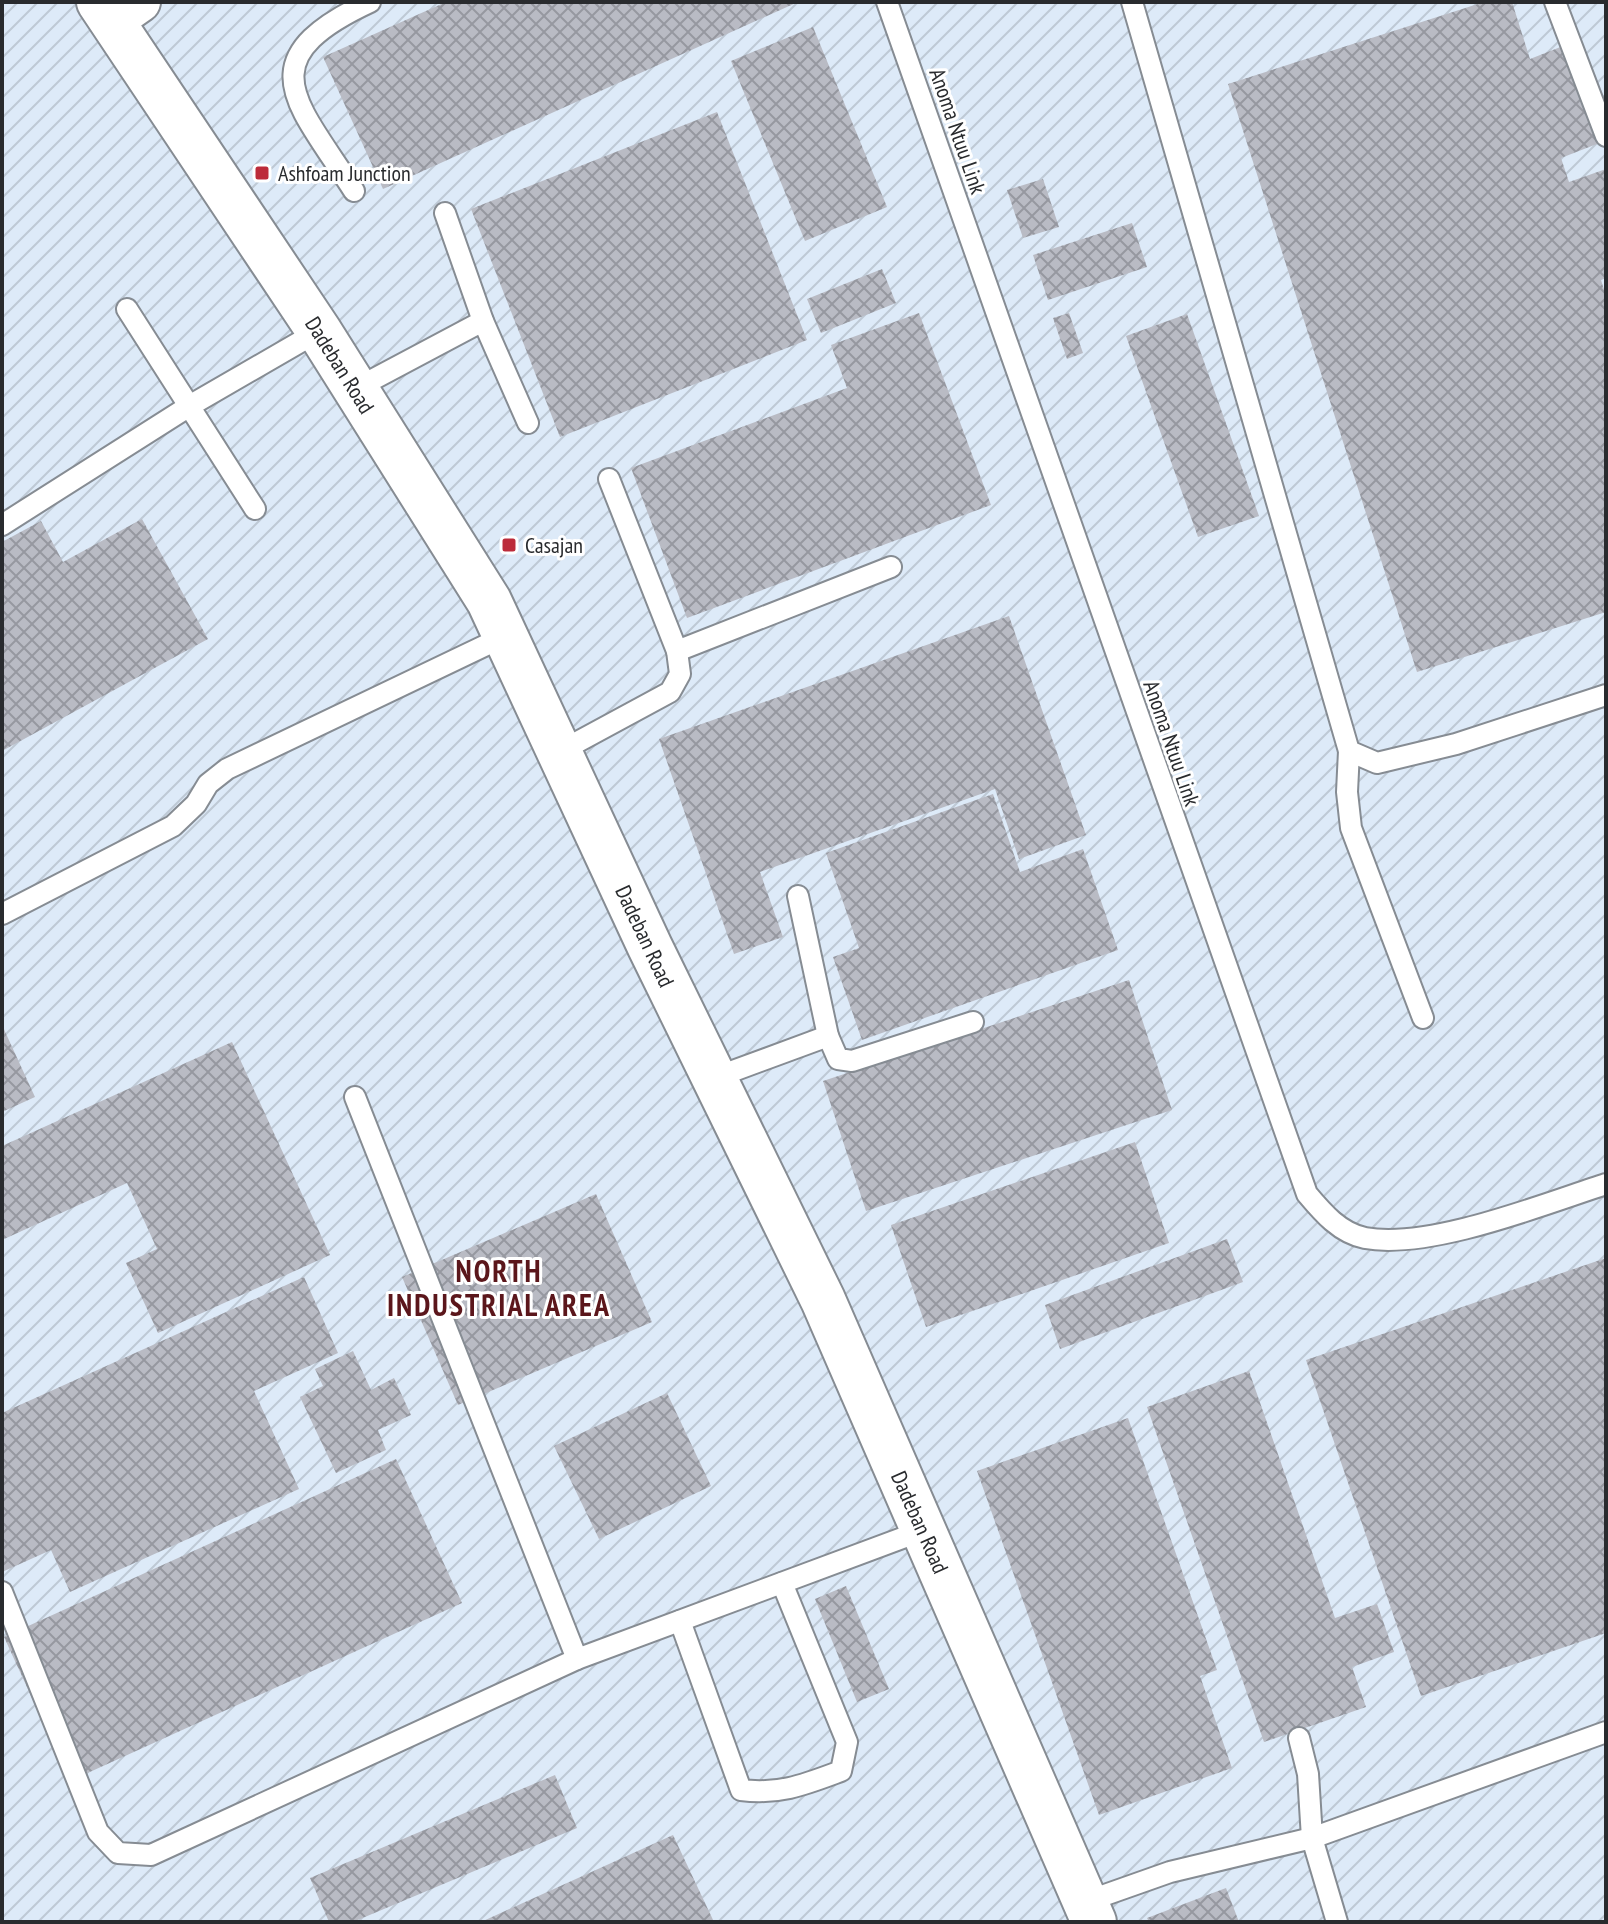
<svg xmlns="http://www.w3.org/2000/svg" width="1608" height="1924" font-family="'PT Sans Narrow',sans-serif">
<defs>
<pattern id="industrial-furrows" width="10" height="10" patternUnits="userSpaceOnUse" patternTransform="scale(2)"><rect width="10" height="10" fill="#ddeaf8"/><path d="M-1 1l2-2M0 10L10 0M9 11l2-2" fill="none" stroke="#bec9d5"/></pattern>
<pattern id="building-cross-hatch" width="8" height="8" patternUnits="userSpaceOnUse" patternTransform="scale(2)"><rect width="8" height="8" fill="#b9bbc4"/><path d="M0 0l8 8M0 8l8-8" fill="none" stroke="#9698a0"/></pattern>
</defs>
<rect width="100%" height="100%" fill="#edf4fc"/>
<rect fill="url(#industrial-furrows)" x="2" y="2" width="1604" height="1920"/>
<g fill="url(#building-cross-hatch)">
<path d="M 446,2 L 798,2 L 383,189 L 323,57 Z"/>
<path d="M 1484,2 L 1512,2 L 1530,59 L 1563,46 L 1602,142 L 1561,158 L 1569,182 L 1606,169 L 1606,278 L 1601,280 L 1606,296 L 1606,612 L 1417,672 L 1228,84 Z"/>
<path d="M 813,27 L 887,207 L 805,241 L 731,61 Z"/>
<path d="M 717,112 L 807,340 L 560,437 L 471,209 Z"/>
<path d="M 1043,179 L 1059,227 L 1023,238 L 1007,190 Z"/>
<path d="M 1132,223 L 1147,267 L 1048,300 L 1033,255 Z"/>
<path d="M 882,269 L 896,303 L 821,333 L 807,299 Z"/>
<path d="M 919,313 L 991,505 L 687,618 L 631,468 L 847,388 L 831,345 Z"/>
<path d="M 1069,313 L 1083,353 L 1067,359 L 1053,318 Z"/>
<path d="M 1187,314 L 1259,516 L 1198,537 L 1126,336 Z"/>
<path d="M 142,519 L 208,639 L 2,751 L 2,542 L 41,521 L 63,562 Z"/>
<path d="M 1009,616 L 1086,835 L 1019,859 L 995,789 L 760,872 L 783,937 L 734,954 L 659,739 Z"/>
<path d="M 993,794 L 1020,872 L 1083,849 L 1118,950 L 862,1040 L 833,957 L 859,948 L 826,853 Z"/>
<path d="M 1129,980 L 1172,1110 L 866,1211 L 823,1081 Z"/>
<path d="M 2,1025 L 35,1097 L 2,1112 Z"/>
<path d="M 232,1042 L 330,1255 L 158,1333 L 126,1263 L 157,1249 L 127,1183 L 2,1240 L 2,1146 Z"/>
<path d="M 1135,1142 L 1169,1243 L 926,1327 L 891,1225 Z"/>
<path d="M 596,1194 L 652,1322 L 458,1405 L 402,1277 Z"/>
<path d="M 1227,1239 L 1243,1282 L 1060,1349 L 1045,1305 Z"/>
<path d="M 1606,1258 L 1606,1633 L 1421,1696 L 1306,1360 Z"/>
<path d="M 304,1277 L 338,1353 L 254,1391 L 299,1489 L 70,1592 L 51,1550 L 2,1572 L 2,1413 Z"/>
<path d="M 353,1351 L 371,1390 L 394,1378 L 411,1415 L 378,1430 L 386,1450 L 336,1473 L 300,1397 L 323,1386 L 315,1369 Z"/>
<path d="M 1249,1371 L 1335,1618 L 1377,1604 L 1394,1652 L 1352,1667 L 1366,1707 L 1264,1742 L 1147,1407 Z"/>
<path d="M 667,1393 L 711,1486 L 599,1539 L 554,1446 Z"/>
<path d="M 1128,1418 L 1217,1670 L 1200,1676 L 1232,1768 L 1099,1815 L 977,1471 Z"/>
<path d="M 396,1459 L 462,1603 L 70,1781 L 4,1637 Z"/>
<path d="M 846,1586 L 889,1689 L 857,1702 L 815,1599 Z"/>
<path d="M 555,1775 L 577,1828 L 353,1922 L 329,1922 L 310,1878 Z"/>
<path d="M 673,1835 L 714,1922 L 481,1922 Z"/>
<path d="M 1226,1888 L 1239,1922 L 1149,1922 L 1147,1918 Z"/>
</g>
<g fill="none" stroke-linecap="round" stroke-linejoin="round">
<defs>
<g id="service">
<path d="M 887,2 L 1307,1194 C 1323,1213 1340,1233 1365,1238 C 1429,1250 1544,1204 1606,1184"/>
<path d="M 1132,2 L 1349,751 L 1377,763 L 1456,744 L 1606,695"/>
<path d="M 1555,2 L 1606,136"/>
<path d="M 354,191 C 298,103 245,60 370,2"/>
<path d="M 445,213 L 483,321 L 528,423"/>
<path d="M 127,309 L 255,509"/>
<path d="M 355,389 L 483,321"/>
<path d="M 2,525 L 191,405 L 319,331"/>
<path d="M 677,651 L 891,567"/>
<path d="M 1349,751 L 1347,792 L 1351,828 L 1423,1018"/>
<path d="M 559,752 L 670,692 L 680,674 L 677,651 L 609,479"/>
<path d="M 798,896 L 828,1036 L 838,1059 L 852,1061 L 973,1022"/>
<path d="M 2,914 L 173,826 L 196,804 L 208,784 L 227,769 L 505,636"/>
<path d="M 714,1078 L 828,1036"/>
<path d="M 355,1097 L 577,1659"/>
<path d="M 2,1592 L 98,1832 L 118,1853 L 151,1855 L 577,1659 L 924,1530"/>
<path d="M 680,1621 L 741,1790 C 780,1795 806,1784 841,1771 L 847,1742 L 782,1583"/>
<path d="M 1299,1738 L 1308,1774 L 1312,1838 L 1337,1922"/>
<path d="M 1085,1902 L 1170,1872 L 1312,1838 L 1606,1732"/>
</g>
<path id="minor" d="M 113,21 L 140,2"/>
<path id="tertiary" d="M 99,2 L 319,331 L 489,601 L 650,947 L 823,1300 L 1094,1922"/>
</defs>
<use href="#service" stroke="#868c93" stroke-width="24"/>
<use href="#minor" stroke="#868c93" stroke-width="44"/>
<use href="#tertiary" stroke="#868c93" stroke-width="48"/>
<use href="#service" stroke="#fff" stroke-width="20"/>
<use href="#minor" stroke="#fff" stroke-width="40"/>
<use href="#tertiary" stroke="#fff" stroke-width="44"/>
</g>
<g fill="#bc2b3a" stroke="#fff" stroke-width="3">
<rect x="254" y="165" width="16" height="16" rx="4"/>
<rect x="501" y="537" width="16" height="16" rx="4"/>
</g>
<g text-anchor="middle" stroke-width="6" stroke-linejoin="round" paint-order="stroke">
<g font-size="22" fill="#292b2e" stroke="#fff">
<text transform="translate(958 131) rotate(71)" y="8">Anoma Ntuu Link</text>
<text transform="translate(340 365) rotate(58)" y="8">Dadeban Road</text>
<text transform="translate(1172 743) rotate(71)" y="8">Anoma Ntuu Link</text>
<text transform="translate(645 936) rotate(65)" y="8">Dadeban Road</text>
<text transform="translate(920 1522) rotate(66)" y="8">Dadeban Road</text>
</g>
<g font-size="22" fill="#292b2e" stroke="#fff" text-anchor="start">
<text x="278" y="181">Ashfoam Junction</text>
<text x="525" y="553">Casajan</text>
</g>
<g font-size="30" font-weight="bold" letter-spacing="2" fill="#5b161b" stroke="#fff">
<text x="499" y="1282">NORTH<tspan x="499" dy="34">INDUSTRIAL AREA</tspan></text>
</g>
</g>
<rect width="1608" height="1924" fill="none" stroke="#292b2e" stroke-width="8"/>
</svg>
